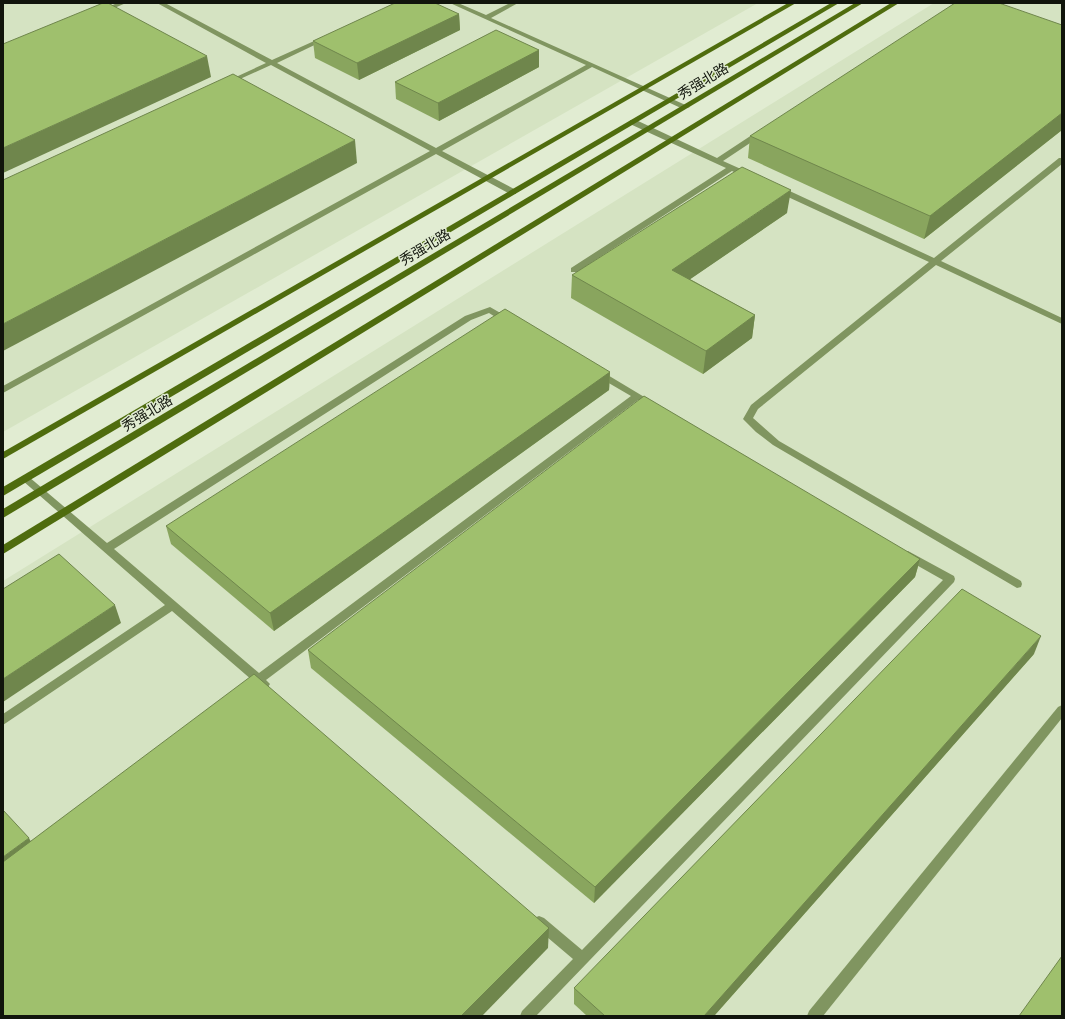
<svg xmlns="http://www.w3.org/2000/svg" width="1065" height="1019" font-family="'Golos Text','Noto Sans SC',sans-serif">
<rect width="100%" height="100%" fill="#e1ecd2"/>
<g fill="#d5e3c2">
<path d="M 3,3 L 758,3 L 3,432 Z"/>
<path d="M 934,3 L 1062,3 L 1062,1016 L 3,1016 L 3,581 Z"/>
</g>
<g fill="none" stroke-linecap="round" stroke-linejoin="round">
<g fill="#809560" fill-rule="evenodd">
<path d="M 117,3 L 126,3 L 105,12 L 100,11 Z"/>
<path d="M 157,3 L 165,3 L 272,60 L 323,37 L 327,37 L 327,39 L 277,63 L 436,148 L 586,65 L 450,3 L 458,3 L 486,15 L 510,3 L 518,3 L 491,18 L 690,107 L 683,109 L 592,67 L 442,151 L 516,190 L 516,194 L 510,194 L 436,154 L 3,393 L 3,386 L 430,151 L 271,65 L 229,84 L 225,84 L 225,82 L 266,63 Z"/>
<path d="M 630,120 L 636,120 L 717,158 L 758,131 L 764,131 L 765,133 L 723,161 L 752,174 L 752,178 L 746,178 L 732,171 L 577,272 L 571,272 L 571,268 L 726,168 L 630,124 Z"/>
<path d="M 1059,158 L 1062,158 L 1062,164 L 941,261 L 1062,318 L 1062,324 L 936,265 L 758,409 L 753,418 L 779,441 L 1021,581 L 1022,584 L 1021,587 L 1017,588 L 773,445 L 756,432 L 743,419 L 751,405 L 929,262 L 775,191 L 775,187 L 781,187 L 934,258 Z"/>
<path d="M 490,307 L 511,319 L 512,321 L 511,323 L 505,323 L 489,313 L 471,320 L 114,549 L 259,673 L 631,396 L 595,375 L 593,373 L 595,371 L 601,371 L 656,404 L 651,407 L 638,400 L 266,680 L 270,684 L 268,687 L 264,689 L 260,687 L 172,611 L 3,725 L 3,714 L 165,605 L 23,481 L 21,479 L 23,477 L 29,477 L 107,543 L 465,316 Z"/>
<path d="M 908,551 L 954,576 L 955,579 L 954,582 L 536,1016 L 520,1016 L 522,1011 L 573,959 L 534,926 L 533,922 L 534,918 L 539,916 L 544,918 L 582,950 L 943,580 L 904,558 L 903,555 L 904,552 Z"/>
<path d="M 1062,705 L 1062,718 L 823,1016 L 807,1016 L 809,1011 L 1058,707 Z"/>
</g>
<g fill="#4f6c0e" fill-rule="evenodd">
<path d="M 788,3 L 796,3 L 3,459 L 3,452 Z"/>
<path d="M 831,3 L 839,3 L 3,496 L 3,487 Z"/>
<path d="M 855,3 L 863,3 L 3,518 L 3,509 Z"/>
<path d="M 891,3 L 899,3 L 3,554 L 3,545 Z"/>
</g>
</g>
<g fill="#89a55e">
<path d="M 459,14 L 460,30 L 359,80 L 315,58 L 313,41 Z"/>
<path d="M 1062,25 L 1062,130 L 924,239 L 748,158 L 750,136 Z"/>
<path d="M 539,50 L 539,67 L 439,121 L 396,99 L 395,82 Z"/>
<path d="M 787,213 L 690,279 L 755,315 L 752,338 L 703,374 L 571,298 L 572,275 Z"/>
<path d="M 610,372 L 609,390 L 274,631 L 171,544 L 166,526 Z"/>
<path d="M 920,559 L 915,577 L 594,903 L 311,668 L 308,650 Z"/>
<path d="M 1034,654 L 714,1016 L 587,1016 L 574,1004 L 574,988 Z"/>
</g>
<g fill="#6f864c">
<path d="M 459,14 L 460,30 L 359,80 L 357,63 Z"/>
<path d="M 539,50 L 539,67 L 439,121 L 438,103 Z"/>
<path d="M 207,56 L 211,77 L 3,173 L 3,148 Z"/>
<path d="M 1062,113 L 1062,130 L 924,239 L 930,216 Z"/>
<path d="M 355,140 L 357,163 L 3,351 L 3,324 Z"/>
<path d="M 791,190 L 787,213 L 670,293 L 672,270 Z"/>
<path d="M 755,315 L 752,338 L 703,374 L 706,351 Z"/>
<path d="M 610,372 L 609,390 L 274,631 L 270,613 Z"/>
<path d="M 920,559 L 915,577 L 594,903 L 595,887 Z"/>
<path d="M 115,605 L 121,623 L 3,702 L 3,679 Z"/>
<path d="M 1041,636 L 1034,654 L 714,1016 L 704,1016 Z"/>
<path d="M 29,838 L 40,859 L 3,887 L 3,857 Z"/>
<path d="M 549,928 L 548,948 L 482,1016 L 461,1016 Z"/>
</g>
<g fill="#9fc06d" stroke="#6f864c">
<path d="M 103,3 L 108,3 L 207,56 L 3,148 L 3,44 Z"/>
<path d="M 395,3 L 435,3 L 459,14 L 357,63 L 313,41 Z"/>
<path d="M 955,3 L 999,3 L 1062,25 L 1062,113 L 930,216 L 750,136 Z"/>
<path d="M 496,30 L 539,50 L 438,103 L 395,82 Z"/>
<path d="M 233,74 L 355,140 L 3,324 L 3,180 Z"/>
<path d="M 742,167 L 791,190 L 672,270 L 755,315 L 706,351 L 572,275 Z"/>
<path d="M 505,309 L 610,372 L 270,613 L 166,526 Z"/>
<path d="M 644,396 L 920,559 L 595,887 L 308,650 Z"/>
<path d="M 59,554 L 115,605 L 3,679 L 3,589 Z"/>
<path d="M 962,589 L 1041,636 L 704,1016 L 605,1016 L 574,988 Z"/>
<path d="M 254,674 L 549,928 L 461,1016 L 3,1016 L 3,862 Z"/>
<path d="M 3,810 L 29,838 L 3,857 Z"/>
<path d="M 1062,956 L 1062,1016 L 1019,1016 Z"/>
</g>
<g text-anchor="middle" stroke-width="3" stroke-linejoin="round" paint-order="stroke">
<g font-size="14" fill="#11150c" stroke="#e1ecd2">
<text transform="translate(703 81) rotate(-31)" y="5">秀强北路</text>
<text transform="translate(425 247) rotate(-31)" y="5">秀强北路</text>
<text transform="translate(147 413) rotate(-31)" y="5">秀强北路</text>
</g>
</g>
<rect width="1065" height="1019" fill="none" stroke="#11150c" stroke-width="8"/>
</svg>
